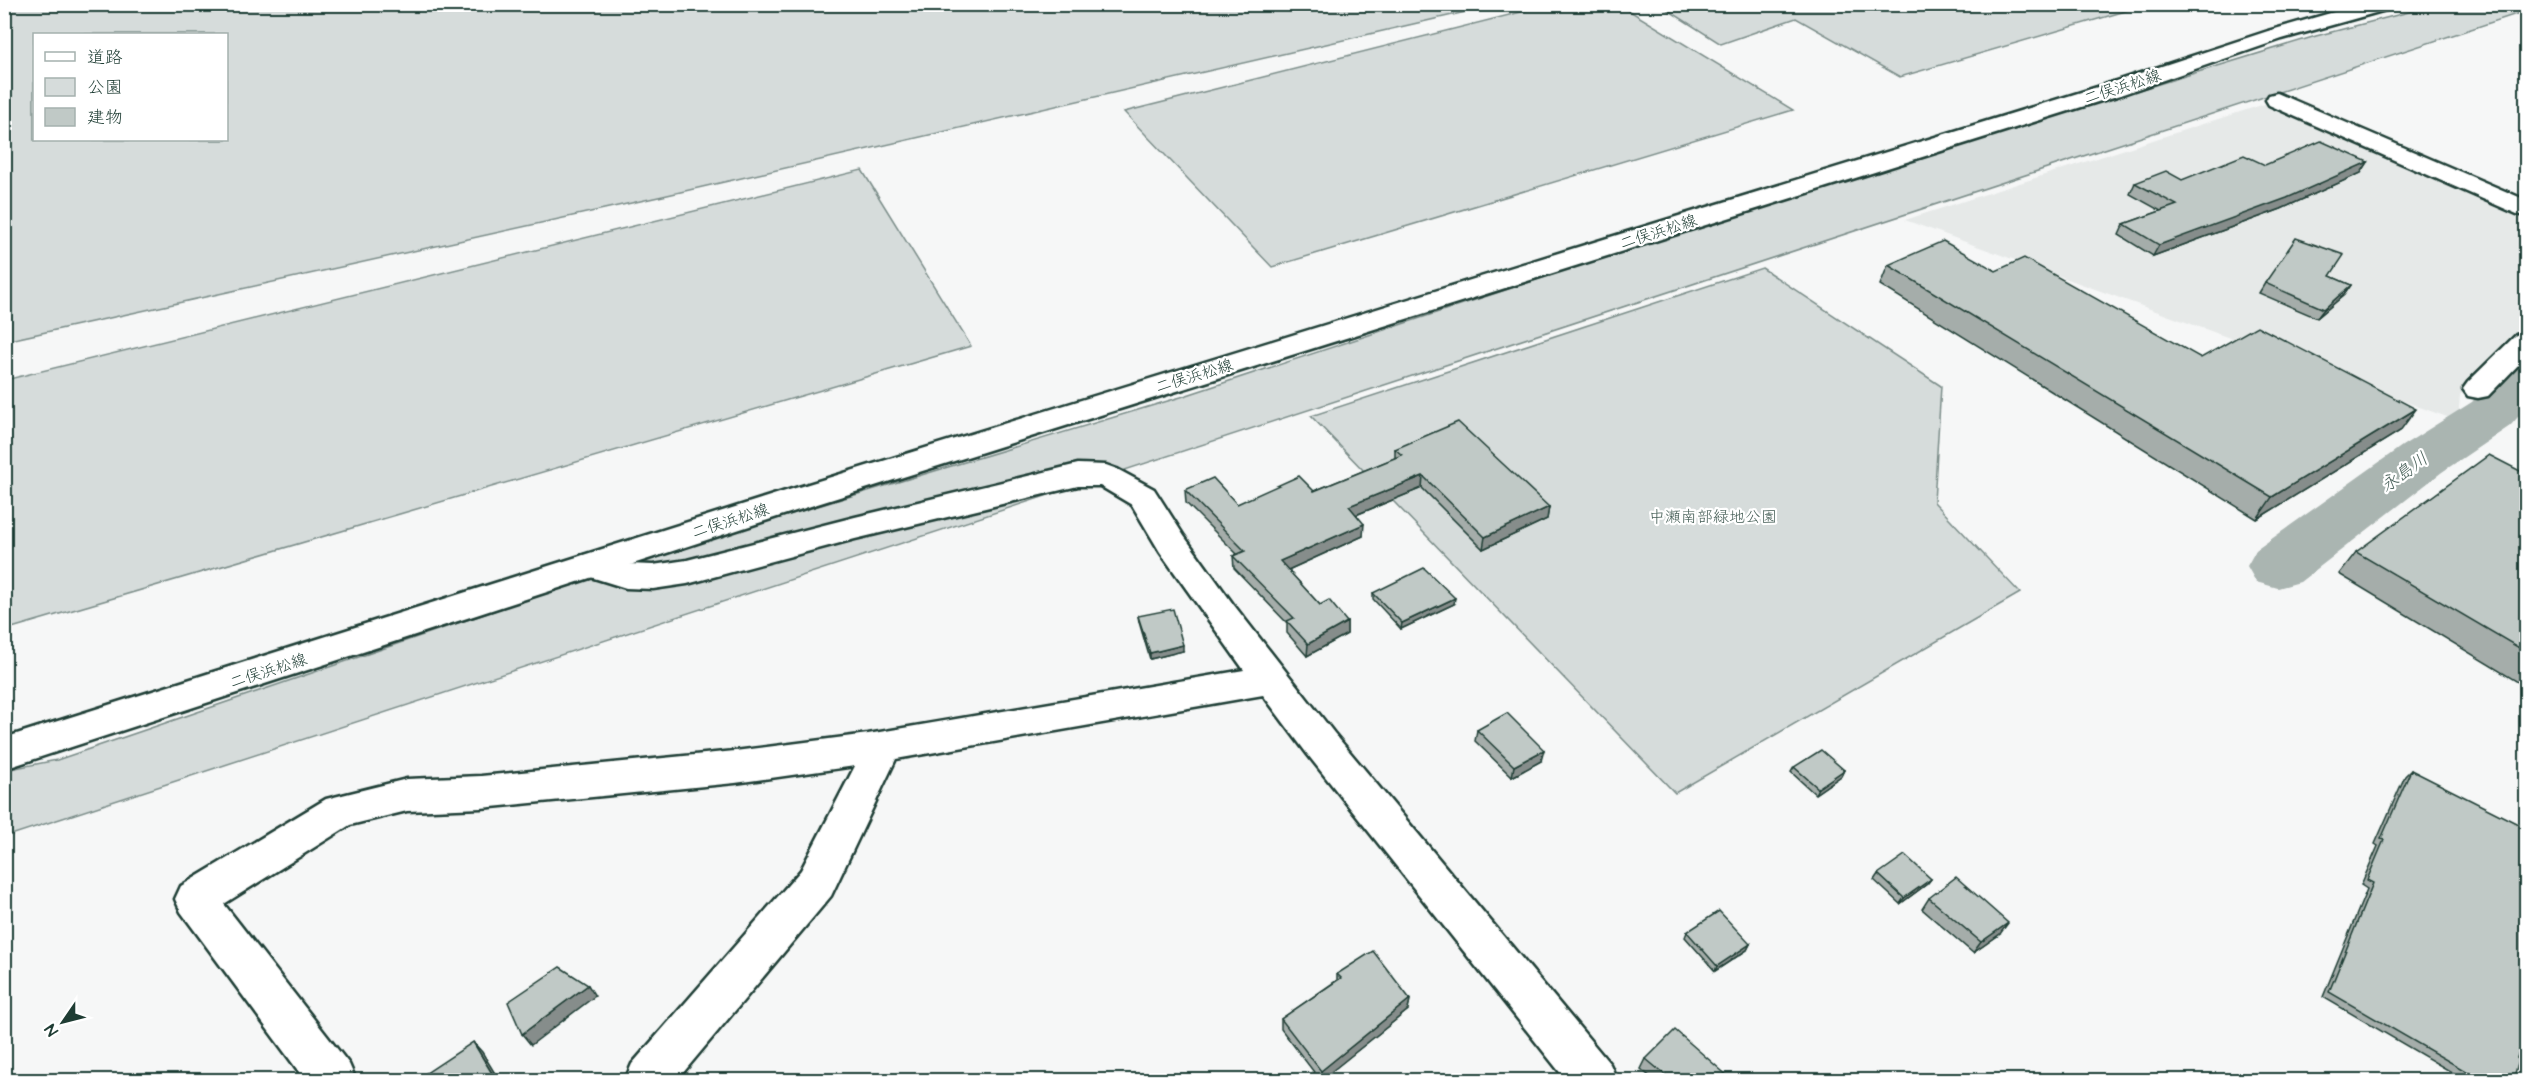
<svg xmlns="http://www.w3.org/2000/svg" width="2531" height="1085" font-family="'Architects Daughter','Klee One',sans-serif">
<rect width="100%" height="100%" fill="#f6f7f7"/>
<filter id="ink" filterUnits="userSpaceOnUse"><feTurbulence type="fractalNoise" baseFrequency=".0167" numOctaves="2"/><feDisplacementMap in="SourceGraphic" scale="12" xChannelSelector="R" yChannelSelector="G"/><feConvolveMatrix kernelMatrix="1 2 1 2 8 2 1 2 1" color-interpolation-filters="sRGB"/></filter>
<g filter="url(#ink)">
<path fill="#e6e9e8" d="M 2271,102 L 2526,216 L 2526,320 L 2460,395 L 2458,421 L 1905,220 Z"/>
<g fill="#d6dcdb" stroke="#7a8c88" stroke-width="1.5" fill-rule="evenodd">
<path d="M 1553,4 L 1620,5 L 1793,110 L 1272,267 L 1124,112 Z"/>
<path d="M 4,5 L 5,4 L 1496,5 L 663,196 L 5,341 ZM 226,34 L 226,140 L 34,140 L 34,34 Z"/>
<path d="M 1660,5 L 2146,5 L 1900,77 L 1796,18 L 1721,44 Z"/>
<path d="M 2436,5 L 2526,5 L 2526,11 L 5,837 L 5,770 L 57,760 L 675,549 L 1181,397 L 1781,199 L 2316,36 Z"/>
<path d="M 862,170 L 971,346 L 5,630 L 5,380 Z"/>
<path d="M 1762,268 L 1941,386 L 1934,502 L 2020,593 L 1675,793 L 1311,416 Z"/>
</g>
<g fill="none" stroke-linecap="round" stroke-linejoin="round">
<path fill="#aab5b1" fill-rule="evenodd" d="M 2526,359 L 2526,408 L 2510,426 L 2442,472 L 2300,582 L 2278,588 L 2256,582 L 2247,566 L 2256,550 L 2402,446 L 2472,402 L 2507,363 Z"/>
<defs>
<g id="street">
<path d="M 2277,93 L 2526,200 L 2526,216 L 2517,214 L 2269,105 L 2266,100 L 2269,95 Z"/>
<path d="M 2526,332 L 2526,357 L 2488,396 L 2478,398 L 2468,396 L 2463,389 L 2468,382 L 2516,335 Z"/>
<path d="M 1078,464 L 1106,465 L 1117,469 L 1154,489 L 1184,536 L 1233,604 L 1334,733 L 1610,1064 L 1617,1080 L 1566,1080 L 1308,755 L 1263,695 L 896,759 L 831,896 L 677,1080 L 625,1080 L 632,1064 L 801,870 L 855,766 L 735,783 L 481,808 L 407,811 L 350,825 L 224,904 L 349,1064 L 356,1080 L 305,1080 L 181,912 L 175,899 L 181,886 L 326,799 L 407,779 L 481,776 L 735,751 L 868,734 L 1244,670 L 1160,552 L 1132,505 L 1100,486 L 1078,486 L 855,539 L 687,584 L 653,589 L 626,588 L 581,574 L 576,565 L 581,556 L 593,553 L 627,564 L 653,565 L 687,560 L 855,517 Z"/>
</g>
<path id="secondary" d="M 2362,4 L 2396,4 L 2393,8 L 2282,39 L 2120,95 L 811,506 L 4,769 L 4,738 L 789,490 L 2104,85 L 2268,31 Z"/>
</defs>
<use href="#street" stroke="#1f3d34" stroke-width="5"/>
<use href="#secondary" stroke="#1f3d34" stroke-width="5"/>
<use href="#street" fill="#fff" fill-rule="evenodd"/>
<use href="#secondary" fill="#fff" fill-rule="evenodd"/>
</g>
<g fill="#a5adaa" stroke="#1f3d34" stroke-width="1.5">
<path d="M 2368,162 L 2361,173 L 2281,209 L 2153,256 L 2119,235 L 2124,224 L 2161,211 L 2130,194 L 2135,183 L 2182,180 L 2265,165 Z"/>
<path d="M 1888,265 L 1996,271 L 2201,358 L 2400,431 L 2257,519 L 1880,285 Z"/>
<path d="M 2330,276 L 2351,285 L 2344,295 L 2317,318 L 2259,293 L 2265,283 Z"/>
<path d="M 1395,449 L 1549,507 L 1547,519 L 1483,549 L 1422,488 L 1356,515 L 1363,536 L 1288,570 L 1320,605 L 1347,622 L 1347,634 L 1307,656 L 1287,633 L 1287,623 L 1234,568 L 1233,556 L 1237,554 L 1186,503 L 1185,490 L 1237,504 L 1314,491 L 1395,458 Z"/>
<path d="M 2526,474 L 2526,687 L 2339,574 L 2356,552 Z"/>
<path d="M 1373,593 L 1454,604 L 1401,629 L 1373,599 Z"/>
<path d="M 1138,616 L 1183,651 L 1150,659 L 1139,622 Z"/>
<path d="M 1477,730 L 1541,761 L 1512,777 L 1475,741 Z"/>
<path d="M 1794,767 L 1844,770 L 1841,776 L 1815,794 L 1791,772 Z"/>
<path d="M 2411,770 L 2517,1058 L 2513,1080 L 2465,1080 L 2323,997 L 2367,889 L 2361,885 L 2378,846 L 2375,844 L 2405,776 Z"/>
<path d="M 1878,874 L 1931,879 L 1927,884 L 1900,904 L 1874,880 Z"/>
<path d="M 1929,898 L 2000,934 L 1973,953 L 1922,909 Z"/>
<path d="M 1687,932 L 1750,944 L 1747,950 L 1715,971 L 1685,937 Z"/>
<path d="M 1337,974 L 1410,999 L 1408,1010 L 1320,1080 L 1281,1029 L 1281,1019 L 1337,980 Z"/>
<path d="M 1646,1059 L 1729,1080 L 1654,1080 L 1641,1069 Z"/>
</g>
<g fill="#868d8b" stroke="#1f3d34" stroke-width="1.5">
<path d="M 2368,162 L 2361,173 L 2281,209 L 2153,256 L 2159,245 Z"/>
<path d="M 2351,285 L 2344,295 L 2317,318 L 2324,309 Z"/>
<path d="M 2416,409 L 2400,431 L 2257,519 L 2272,497 Z"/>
<path d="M 1423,476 L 1422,488 L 1348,518 L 1349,506 Z"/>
<path d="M 1549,507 L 1547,519 L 1483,549 L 1485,537 Z"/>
<path d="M 1364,524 L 1363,536 L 1279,574 L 1280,561 Z"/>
<path d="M 1455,598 L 1454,604 L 1401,629 L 1402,623 Z"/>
<path d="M 1347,622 L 1347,634 L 1307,656 L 1308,644 Z"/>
<path d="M 1183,645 L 1183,651 L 1150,659 L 1150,653 Z"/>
<path d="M 1544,750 L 1541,761 L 1512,777 L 1514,766 Z"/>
<path d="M 1844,770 L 1841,776 L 1815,794 L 1818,788 Z"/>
<path d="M 1931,879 L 1927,884 L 1900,904 L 1904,898 Z"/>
<path d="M 2008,923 L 2000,934 L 1973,953 L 1981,942 Z"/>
<path d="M 1750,944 L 1747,950 L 1715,971 L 1717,966 Z"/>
<path d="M 588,985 L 595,996 L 531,1045 L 522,1034 Z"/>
<path d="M 1410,999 L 1408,1010 L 1321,1080 L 1321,1071 Z"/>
<path d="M 473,1042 L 482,1052 L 499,1080 L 496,1080 Z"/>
</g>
<g fill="#c0c9c6" stroke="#1f3d34" stroke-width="1.5">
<path d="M 2321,141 L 2368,162 L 2287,198 L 2159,245 L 2124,224 L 2177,205 L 2135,183 L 2166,171 L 2182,180 L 2244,155 L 2265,165 Z"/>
<path d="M 2296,238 L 2344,255 L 2330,276 L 2351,285 L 2324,309 L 2265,283 Z"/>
<path d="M 1943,241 L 1996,271 L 2024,258 L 2201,358 L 2257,326 L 2416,409 L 2272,497 L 1888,265 Z"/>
<path d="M 1458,422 L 1549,507 L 1485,537 L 1423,476 L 1349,506 L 1364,524 L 1280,561 L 1320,605 L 1329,600 L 1347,622 L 1308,644 L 1287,621 L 1294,618 L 1233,556 L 1245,551 L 1185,490 L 1213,478 L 1237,504 L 1299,476 L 1314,491 L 1402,455 L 1395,449 Z"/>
<path d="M 2489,455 L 2526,474 L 2526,652 L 2356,552 Z"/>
<path d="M 1424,568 L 1455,598 L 1402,623 L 1373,593 Z"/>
<path d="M 1173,609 L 1183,645 L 1150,653 L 1138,616 Z"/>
<path d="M 1507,713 L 1544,750 L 1514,766 L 1477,730 Z"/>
<path d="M 1821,750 L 1844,770 L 1818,788 L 1794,767 Z"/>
<path d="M 2411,770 L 2526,828 L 2526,1029 L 2517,1058 L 2519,1060 L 2513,1080 L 2481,1080 L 2329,992 L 2373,883 L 2367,880 L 2384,840 L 2381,839 Z"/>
<path d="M 1905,855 L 1931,879 L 1904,898 L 1878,874 Z"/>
<path d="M 1956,877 L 2008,923 L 1981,942 L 1929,898 Z"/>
<path d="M 1719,911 L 1750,944 L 1717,966 L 1687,932 Z"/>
<path d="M 1373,951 L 1410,999 L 1321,1071 L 1281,1019 L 1341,978 L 1337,974 Z"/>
<path d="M 560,967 L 588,985 L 522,1034 L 508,1002 Z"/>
<path d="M 1675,1030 L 1730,1078 L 1728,1080 L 1671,1080 L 1646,1059 Z"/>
<path d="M 473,1042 L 496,1080 L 418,1080 L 417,1079 Z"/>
<path d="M 1402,1075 L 1407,1080 L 1397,1080 Z"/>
</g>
</g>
<g text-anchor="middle" stroke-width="4.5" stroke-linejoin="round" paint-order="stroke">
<g font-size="16" fill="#1f3d34" stroke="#fff">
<text transform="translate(2122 86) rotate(-18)" y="6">二俣浜松線</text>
<text transform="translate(1658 231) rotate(-18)" y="6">二俣浜松線</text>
<text transform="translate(1194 375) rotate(-17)" y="6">二俣浜松線</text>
<text transform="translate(730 520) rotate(-18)" y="6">二俣浜松線</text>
<text transform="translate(268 670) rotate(-18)" y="6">二俣浜松線</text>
</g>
<g font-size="16" fill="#445d55" stroke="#fff">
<text x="1713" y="522">中瀬南部緑地公園</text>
</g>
<g font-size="18" font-style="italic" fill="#49615a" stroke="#fff">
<text transform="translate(2404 472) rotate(-36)" y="6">永島川</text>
</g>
</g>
<rect width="2531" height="1085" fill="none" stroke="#fff" stroke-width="24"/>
<rect x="12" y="12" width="2507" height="1061" fill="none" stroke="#1f3d34" stroke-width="2" filter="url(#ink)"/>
<rect x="33" y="33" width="195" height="108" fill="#ffffff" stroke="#a5b1ae" stroke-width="1.5"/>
<rect x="45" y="52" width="30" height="9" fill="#ffffff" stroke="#a5b1ae" stroke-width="1.5"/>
<text x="87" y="63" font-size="18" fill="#1f3d34">道路</text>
<rect x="45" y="78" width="30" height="18" fill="#d6dcdb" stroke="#a5b1ae" stroke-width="1.5"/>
<text x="87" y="93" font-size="18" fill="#1f3d34">公園</text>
<rect x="45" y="108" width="30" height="18" fill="#c0c9c6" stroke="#a5b1ae" stroke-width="1.5"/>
<text x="87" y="123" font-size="18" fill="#1f3d34">建物</text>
<g transform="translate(63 1022) rotate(235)" stroke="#ffffff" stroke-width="4.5" paint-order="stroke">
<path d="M0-4.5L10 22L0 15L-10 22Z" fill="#1f3d34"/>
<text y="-9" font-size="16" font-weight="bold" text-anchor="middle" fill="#1f3d34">N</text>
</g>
</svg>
